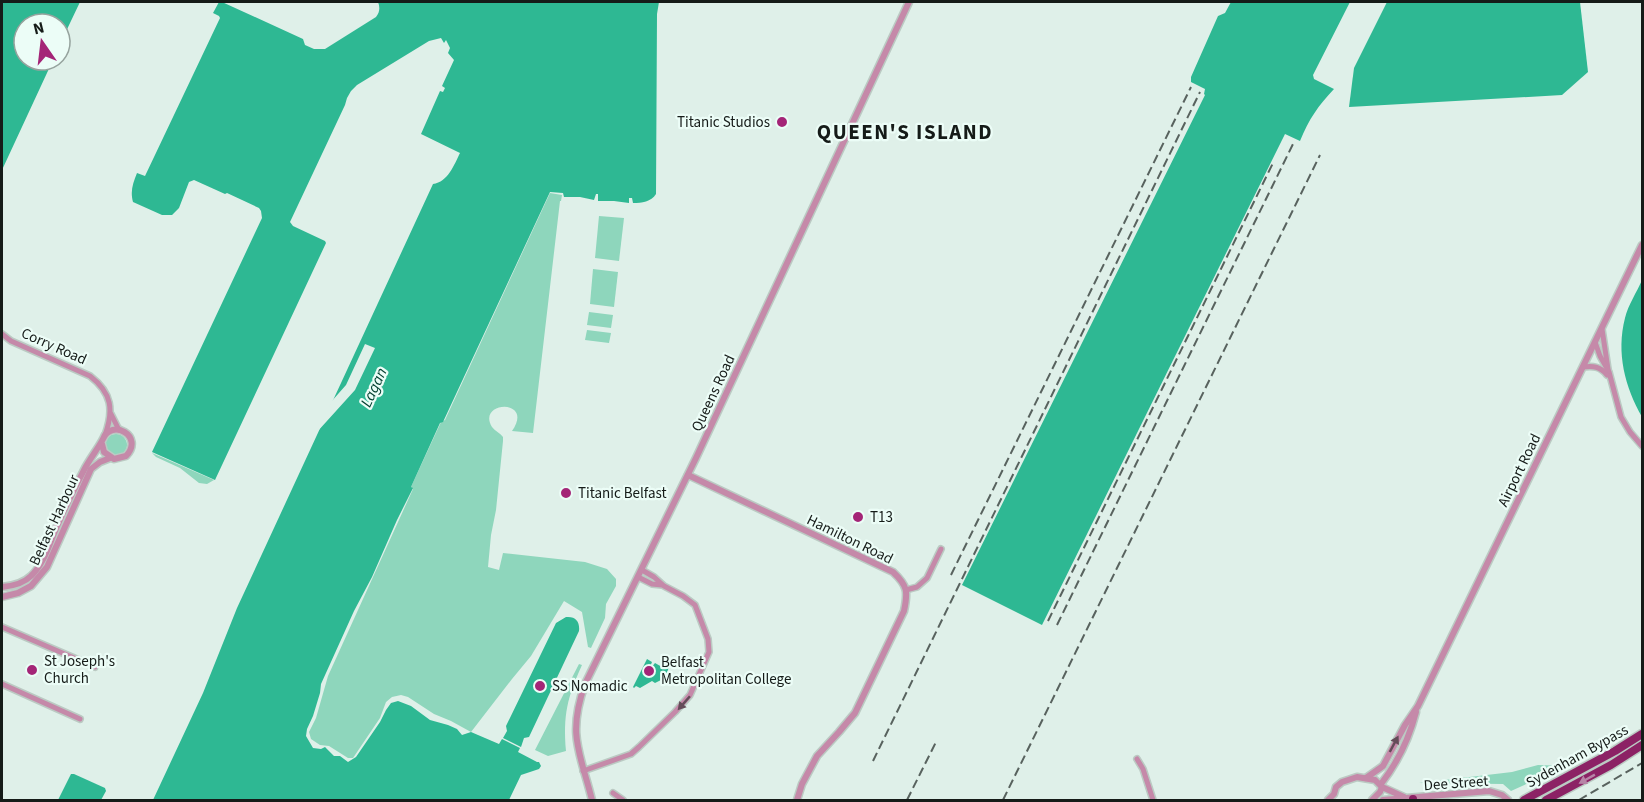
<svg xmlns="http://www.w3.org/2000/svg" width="1644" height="802" font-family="'Source Sans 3',sans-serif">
<rect width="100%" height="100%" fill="#dff0e9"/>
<g fill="#8ed6bc">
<path d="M 550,193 L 562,195 L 561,201 L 560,201 L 533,433 L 512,431 C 535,398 476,401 492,427 C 495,431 500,433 503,437 L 503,441 L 496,510 L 491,535 L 488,567 L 499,570 L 503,553 L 585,562 L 607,569 L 616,579 L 616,586 L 606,604 L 605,618 L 591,648 L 588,647 L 582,612 L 564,601 L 531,656 L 512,679 L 471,732 L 451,721 L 434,714 L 408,697 L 401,695 L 392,697 L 386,702 L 380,718 L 353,758 L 348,758 L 329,746 L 320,745 L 311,739 L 309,732 L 316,718 L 328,676 L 413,489 L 411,487 L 441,422 L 445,420 Z"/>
<path d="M 599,216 L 624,218 L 619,261 L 595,258 Z"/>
<path d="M 593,269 L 618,272 L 614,307 L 590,304 Z"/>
<path d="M 589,312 L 613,315 L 611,328 L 587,325 Z"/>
<path d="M 587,330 L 611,333 L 609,343 L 585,340 Z"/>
<circle cx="116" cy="445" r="11"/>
<path d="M 152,453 L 159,456 L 214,480 L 207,484 L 199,483 L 180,468 L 156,457 Z"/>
<path d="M 579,664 L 582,665 C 567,698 563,715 566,751 L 548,756 L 535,750 Z"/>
<path d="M 1538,765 L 1566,766 L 1511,791 L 1503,784 L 1419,783 L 1512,772 Z"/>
</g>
<g fill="#2eb893">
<path d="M 2,2 L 80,2 L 60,44 L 60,24 L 24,24 L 24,60 L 53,60 L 2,170 Z"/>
<path d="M 219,2 L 222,2 L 303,39 L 305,45 L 314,49 L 325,49 L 376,17 C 380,12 380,7 378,2 L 659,2 L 657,14 L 656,194 C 651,202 642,203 633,203 L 632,198 L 629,198 L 629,203 L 614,201 L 598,201 L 598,194 L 596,194 L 594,200 L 580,197 L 564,197 L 563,193 L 550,192 L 443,422 L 440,423 L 411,487 L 413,488 L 397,520 L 372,577 L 354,611 L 321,684 L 320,693 L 313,716 L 307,729 L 306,736 L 313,748 L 321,749 L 325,747 L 334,756 L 340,756 L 348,762 L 356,757 L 380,722 L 386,710 L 391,703 L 398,701 L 411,706 L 430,720 L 448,725 L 457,729 L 462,735 L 471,732 L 499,744 L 502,739 L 520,748 L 518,752 L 537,762 L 539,762 L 541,766 L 539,769 L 521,775 L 509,800 L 153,800 L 203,693 L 237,608 L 433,184 C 448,182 454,165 460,153 L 421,134 L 440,91 L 443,92 L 445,88 L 442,86 L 454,60 L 448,53 L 450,48 L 446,40 L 444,43 L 441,38 L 429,41 L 357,85 L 351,91 L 347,98 L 345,105 L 290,222 L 293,226 L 325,241 L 326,243 L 215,480 L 152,452 L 262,218 L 261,211 L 259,208 L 227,193 L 225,194 L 194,180 L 189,182 L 179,208 L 172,215 L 162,215 L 133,202 C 130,191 133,183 137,173 L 145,176 L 220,18 L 219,16 L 213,13 Z"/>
<path d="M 1231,2 L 1350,2 L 1313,75 L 1314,79 L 1334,89 C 1318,106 1309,119 1300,141 L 1285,134 L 1042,625 L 962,585 L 1205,95 L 1204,94 L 1205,89 L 1191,82 L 1191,77 L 1218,16 L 1225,13 Z"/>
<path d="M 1387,2 L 1580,2 L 1588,72 L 1562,95 L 1349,107 L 1354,68 Z"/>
<path d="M 1642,280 L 1642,417 C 1625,387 1616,353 1625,318 C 1628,305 1637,292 1642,280 Z"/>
<path d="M 566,617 C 576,616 580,622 579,631 L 529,737 L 524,738 L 521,747 L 503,738 L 507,731 L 506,726 L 556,623 Z"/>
<path d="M 647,659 L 652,662 L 650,667 L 651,668 L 655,663 L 662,667 L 664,664 L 669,667 L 665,678 L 655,683 L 652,681 L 640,688 L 636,686 L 634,688 L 633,687 Z"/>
<path d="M 71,774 L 74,774 L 105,788 L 106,791 L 101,800 L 58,800 Z"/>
</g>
<path fill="#dff0e9" d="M 365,344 L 375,348 L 355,390 L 317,432 L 331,402 L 346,385 Z"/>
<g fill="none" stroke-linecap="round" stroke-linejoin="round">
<defs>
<g id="minor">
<path d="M 1602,329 L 1608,369"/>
<path d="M 2,334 L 11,341 L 90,376 C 112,393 114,410 105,435"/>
<path d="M 1595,342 L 1600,356 L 1609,372 L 1621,417 L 1630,432 L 1642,446"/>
<path d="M 1583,367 C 1593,366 1600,366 1607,375"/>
<path d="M 111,414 L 119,430"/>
<path d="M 638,577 L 652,584 L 662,585"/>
<path d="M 906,590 L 917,587 L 927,578 L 941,549"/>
<path d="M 2,627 L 95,667"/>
<path d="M 2,684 L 80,719"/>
<path d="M 1137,759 L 1143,769 L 1153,800"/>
<path d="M 583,771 L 631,754 L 639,747 L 675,712 L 690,695 L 709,652 L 708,639 L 695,605 L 683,596 L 664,586 L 654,577 L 642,570"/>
<path d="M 613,793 L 623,800"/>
</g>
<g id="tertiary">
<path d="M 688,475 L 893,572 C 908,586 908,592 904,611 L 855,713 L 839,732 L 817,756 L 802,784 L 797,800"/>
<path d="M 2,587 C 13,586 23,584 31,576 C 45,563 50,541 58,524 C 66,505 75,488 84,470 C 89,460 99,447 103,439 C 111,418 145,436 126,456 L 114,459 L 104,452 L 102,444"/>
<path d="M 2,597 L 18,593 L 31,586 L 47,567 L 91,469 L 100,462 L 110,458"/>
<path d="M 1366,778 L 1383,766 L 1405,725 L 1418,706 L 1642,245"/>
<path d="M 1381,784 C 1398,762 1409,739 1416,712"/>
<path d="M 592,800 C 580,752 567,735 585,684 L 696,458 L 909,2"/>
<path d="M 1328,800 L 1334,794 L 1336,787 L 1342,782 L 1357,777 L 1375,780 L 1382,787 L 1404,797"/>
<path d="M 1372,800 L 1380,792 L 1382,787"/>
<path d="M 1383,800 L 1489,791 L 1502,795 L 1508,800"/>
</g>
<g id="trunk">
<path d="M 1413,800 L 1413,799"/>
<path d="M 1524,800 L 1615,751 L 1642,734"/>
<path d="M 1546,800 L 1611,765 L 1642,745"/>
</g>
</defs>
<use href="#minor" stroke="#bbcac3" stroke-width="8"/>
<use href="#tertiary" stroke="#bbcac3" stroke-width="9"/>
<use href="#trunk" stroke="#bbcac3" stroke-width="11"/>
<use href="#minor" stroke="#c589a9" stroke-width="5"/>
<use href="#tertiary" stroke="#c589a9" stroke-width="6"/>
<use href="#trunk" stroke="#8c2265" stroke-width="8"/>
<g stroke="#58625e" stroke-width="2" stroke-dasharray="9 4.5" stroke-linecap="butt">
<path d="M 951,575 L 1191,87"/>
<path d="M 1048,621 L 1273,163"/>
<path d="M 1057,625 L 1293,144"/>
<path d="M 873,761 L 1200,92"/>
<path d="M 907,800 L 937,740"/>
<path d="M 1003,800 L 1320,155"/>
<path d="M 1579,800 L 1642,763"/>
</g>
</g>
<defs><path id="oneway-solid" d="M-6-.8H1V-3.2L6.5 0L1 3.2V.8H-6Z" transform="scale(1.5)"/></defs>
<g fill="#644c59">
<use href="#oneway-solid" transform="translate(684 703) rotate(131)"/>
<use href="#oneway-solid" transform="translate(1394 744) rotate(-62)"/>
</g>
<use fill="#b785a7" href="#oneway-solid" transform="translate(1587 779) rotate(151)"/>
<g fill="#a42577" stroke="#ecfdf7" stroke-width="2">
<circle cx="782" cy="122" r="6"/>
<circle cx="566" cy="493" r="6"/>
<circle cx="858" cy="517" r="6"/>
<circle cx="32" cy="670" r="6"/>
<circle cx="649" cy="671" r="6"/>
<circle cx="540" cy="686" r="6"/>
</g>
<g text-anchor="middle" stroke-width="4.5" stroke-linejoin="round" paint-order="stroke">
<g font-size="15" fill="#151b18" stroke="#ecfdf7" text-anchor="start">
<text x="770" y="127" text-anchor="end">Titanic Studios</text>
<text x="578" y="498">Titanic Belfast</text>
<text x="870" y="522">T13</text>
<text x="44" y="666">St Joseph's<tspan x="44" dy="17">Church</tspan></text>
<text x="661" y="667">Belfast<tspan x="661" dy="17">Metropolitan College</tspan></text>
<text x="552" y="691">SS Nomadic</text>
</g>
<g font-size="15" fill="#151b18" stroke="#ecfdf7">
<text transform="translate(54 346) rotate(24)" y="5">Corry Road</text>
<text transform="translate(713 393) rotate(-65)" y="5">Queens Road</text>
<text transform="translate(1519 470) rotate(-64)" y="5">Airport Road</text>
<text transform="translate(54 520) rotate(-65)" y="5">Belfast Harbour</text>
<text transform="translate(850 539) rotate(26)" y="5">Hamilton Road</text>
<text transform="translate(1577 756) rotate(-29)" y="5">Sydenham Bypass</text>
<text transform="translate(1456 783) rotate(-4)" y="5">Dee Street</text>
</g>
<g font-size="16" font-style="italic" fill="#054031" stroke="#ecfdf7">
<text transform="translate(373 387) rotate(-65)" y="6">Lagan</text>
</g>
<g font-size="21" font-weight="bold" letter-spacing="1.5" fill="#151b18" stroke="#ecfdf7">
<text x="905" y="139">QUEEN'S ISLAND</text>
</g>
</g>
<rect width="1644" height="802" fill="none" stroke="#151b18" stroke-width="6"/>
<g transform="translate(42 42) rotate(346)"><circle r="28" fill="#ecfdf7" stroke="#96a39e" stroke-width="1.5"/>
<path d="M0-4.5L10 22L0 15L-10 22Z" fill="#a42577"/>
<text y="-9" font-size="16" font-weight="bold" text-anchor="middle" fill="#151b18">N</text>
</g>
</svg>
